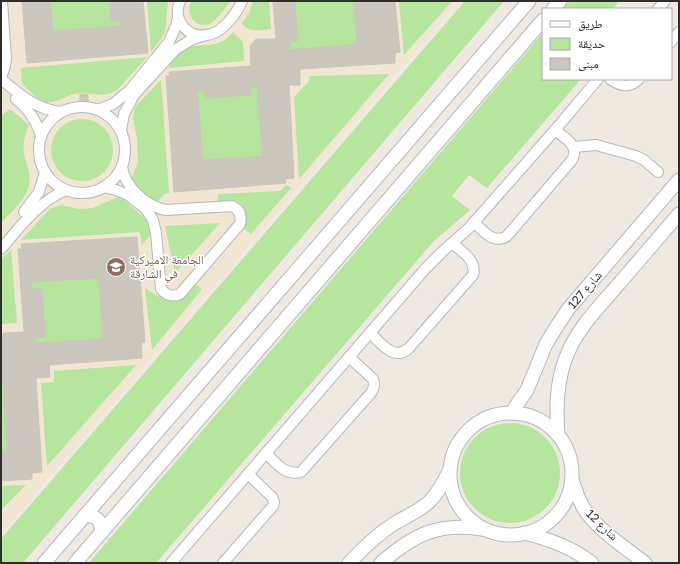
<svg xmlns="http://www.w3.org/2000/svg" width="680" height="564" font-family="'Golos Text','Noto Naskh Arabic',sans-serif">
<rect width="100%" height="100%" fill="#efe9e1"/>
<path fill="#f0e6d1" d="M 1,1 L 459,1 L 1,533 Z"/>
<g fill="#b6e59e">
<path d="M 50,1 L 110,1 L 111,21 L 121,21 L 121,26 L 53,31 Z"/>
<path d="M 147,1 L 168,1 L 165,33 L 151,52 Z"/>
<path d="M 192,1 L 231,1 C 225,8 217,20 209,24 C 195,29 184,12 192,1 Z"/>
<path d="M 253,1 L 269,1 L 271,29 C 260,30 250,33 242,24 L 250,11 Z"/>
<path d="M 295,1 L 354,1 L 357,44 L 290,50 L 290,42 L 298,41 Z"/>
<path d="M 399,1 L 452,1 L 404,55 Z"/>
<path d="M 465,1 L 504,1 L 23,563 L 1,563 L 1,539 Z"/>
<path d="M 570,1 L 619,1 L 613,9 L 563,9 Z"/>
<path d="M 233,32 L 243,42 L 244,61 L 169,68 C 172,57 183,49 194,46 C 202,45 210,46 218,43 C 224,41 229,37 233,32 Z"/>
<path d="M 543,33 L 543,79 L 581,79 L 487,188 L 469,175 L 452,196 L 470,210 L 433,242 L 156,563 L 89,563 Z"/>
<path d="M 147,57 L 117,90 C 101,100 90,91 74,94 C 65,96 53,105 44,102 C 36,99 28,89 22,83 L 21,68 Z"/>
<path d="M 389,74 L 299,179 L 294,97 L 309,81 L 310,76 Z"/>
<path d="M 161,80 L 169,193 L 164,194 L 156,204 L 142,193 L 131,180 L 138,162 L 137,139 L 133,118 L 135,107 Z"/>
<path d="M 257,87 L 263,156 L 203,160 L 197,91 L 205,90 L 206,98 L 251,95 L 250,88 Z"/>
<path d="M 10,109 L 29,125 C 24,136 22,147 25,158 C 28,168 31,175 29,186 C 25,200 11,212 1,223 L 1,115 L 2,115 Z"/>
<circle cx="82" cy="150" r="31"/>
<path d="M 286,185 L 291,188 L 251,234 L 243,228 C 248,217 247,212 240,203 L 230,201 L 218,202 L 218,194 L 280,191 Z"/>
<path d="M 118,197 L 124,200 L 149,222 L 152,233 L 142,245 L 140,232 L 21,240 L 51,208 L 61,205 L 79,209 L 93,208 Z"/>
<path d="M 220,223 L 175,273 L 165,226 Z"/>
<path d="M 11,250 L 17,323 L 1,324 L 1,259 Z"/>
<path d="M 99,278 L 103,339 L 35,343 L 35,337 L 45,337 L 42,289 L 31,289 L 31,282 Z"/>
<path d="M 195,283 L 202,289 L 152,350 L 145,288 C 171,305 174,307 195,283 Z"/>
<path d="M 136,365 L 47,466 L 41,383 L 54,382 L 54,371 Z"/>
<path d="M 1,382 L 3,382 L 7,451 L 1,452 Z"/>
<circle cx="510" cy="473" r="50"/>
<path d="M 26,485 L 1,510 L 1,486 Z"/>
</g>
<g fill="#cbc7bf" stroke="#cbc5ba" fill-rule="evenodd">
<path d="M 22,1 L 50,1 L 53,31 L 121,26 L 121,21 L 111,21 L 110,1 L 143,1 L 148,53 L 27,63 Z"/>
<path d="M 273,1 L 295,1 L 298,41 L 290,42 L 290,50 L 357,44 L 354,1 L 395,1 L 400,52 L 395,53 L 395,63 L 300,69 L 300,85 L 289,85 L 294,178 L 285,179 L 286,183 L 174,192 L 166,76 L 170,76 L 169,72 L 251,66 L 250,46 L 256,39 L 276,39 ZM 257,87 L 263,156 L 203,160 L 197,91 L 205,90 L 205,98 L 251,95 L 250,88 Z"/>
<path d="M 80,94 L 88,95 L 88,102 L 80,101 Z"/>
<path d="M 137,237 L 145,342 L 141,343 L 142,358 L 49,365 L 50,377 L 36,378 L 42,472 L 32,473 L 32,479 L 1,481 L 1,452 L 7,451 L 3,382 L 1,382 L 1,336 L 4,333 L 24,332 L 18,249 L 22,249 L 21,244 ZM 99,278 L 103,339 L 35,343 L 35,337 L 45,337 L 42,289 L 31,289 L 31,282 Z"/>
</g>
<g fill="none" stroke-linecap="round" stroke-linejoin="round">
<defs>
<g id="minor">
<path d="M 180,1 C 172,19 187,39 207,35 C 222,33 236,15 242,1"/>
<path d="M 658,9 L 665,1"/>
<path d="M 671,42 L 679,32"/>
<path d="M 1,78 L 5,66 L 6,59 L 2,1"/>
<path d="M 1,79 C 20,95 37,110 62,112"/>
<path d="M 610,79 C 620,86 629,89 639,79"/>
<path d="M 16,99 C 29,110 36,120 41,136"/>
<circle cx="82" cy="150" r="43"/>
<path d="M 97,110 L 113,104 L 129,91 L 169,42 L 176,26 L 178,17"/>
<path d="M 121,130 L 124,114 L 134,95 L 176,49 L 193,39 L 202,36"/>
<path d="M 574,147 L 596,145 L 636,156 L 644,160 L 658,172"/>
<path d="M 103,187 L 116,190 L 128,195 L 146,209 L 153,220 L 156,233 L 161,289 C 167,296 172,297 180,294 L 240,224 C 242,216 240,210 232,206 L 166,210 C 146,206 124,187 122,166"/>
<path d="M 24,212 L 39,192 L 45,172"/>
<path d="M 474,222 C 483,231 494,245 507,236 L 572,160 C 580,146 565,138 555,130"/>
<path d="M 1,249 C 21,226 38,202 66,190"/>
<path d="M 370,333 C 381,343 394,362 409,348 L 473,275 C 477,260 462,252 452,243"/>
<path d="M 266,453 C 276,463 285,476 301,472 L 371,393 C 374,388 375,385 373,379 L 349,357"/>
<path d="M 171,563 L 426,268 L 443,251 L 469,228 L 555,130 L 598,79"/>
<path d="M 223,563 L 273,506 L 274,502 L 272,497 L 248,474"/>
</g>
<g id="tertiary">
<path d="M 553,9 L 560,1"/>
<path d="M 511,413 L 527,390 L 546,344 L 557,326 L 569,308 L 679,180"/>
<circle cx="511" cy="474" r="61"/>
<path d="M 558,435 C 556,410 556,385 565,360 C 575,331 597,309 617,286 C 638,262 658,238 679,214"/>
<path d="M 572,479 C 575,489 578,498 583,507 C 595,528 626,548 645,563"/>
<path d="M 85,515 C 97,516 101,520 102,532"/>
<path d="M 524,533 C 549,539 572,547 592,563"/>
<path d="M 44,563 L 529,1"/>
<path d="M 75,563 L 543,20"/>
<path d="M 349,563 C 363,548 378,534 395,523 C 407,516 419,511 429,502 C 438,493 444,482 449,471"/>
<path d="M 381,563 C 413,535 438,522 482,529"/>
</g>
</defs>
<use href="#minor" stroke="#b4b7c1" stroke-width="12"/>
<use href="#tertiary" stroke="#b4b7c1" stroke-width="15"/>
<use href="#minor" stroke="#fff" stroke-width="10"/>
<use href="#tertiary" stroke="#fff" stroke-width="13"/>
</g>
<defs>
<symbol id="university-disc" viewBox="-11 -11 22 22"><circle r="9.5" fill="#8d6e63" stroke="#fff"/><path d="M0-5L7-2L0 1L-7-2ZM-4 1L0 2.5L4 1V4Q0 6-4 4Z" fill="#fff"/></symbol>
</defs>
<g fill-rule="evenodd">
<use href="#university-disc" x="105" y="256" width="22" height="22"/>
</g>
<g text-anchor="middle" stroke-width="3" stroke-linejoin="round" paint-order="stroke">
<g font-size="12" fill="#785e54" stroke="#fff" text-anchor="start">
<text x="130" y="264">الجامعة الاميركية<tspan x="130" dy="14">في الشارقة</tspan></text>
</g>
<g font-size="12" fill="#2e2e2e" stroke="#fff">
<text transform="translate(585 290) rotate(-50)" y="4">شارع 127</text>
<text transform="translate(602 525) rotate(44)" y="4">شارع 12</text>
</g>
</g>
<rect width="680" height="564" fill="none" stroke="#2e2e2e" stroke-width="4"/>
<rect x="542" y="8" width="130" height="72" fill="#ffffff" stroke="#ababab"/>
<rect x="550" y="21" width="20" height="6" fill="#ffffff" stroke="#ababab"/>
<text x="578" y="28" font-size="12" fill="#2e2e2e">طريق</text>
<rect x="550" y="38" width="20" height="12" fill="#b6e59e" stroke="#ababab"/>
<text x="578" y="48" font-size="12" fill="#2e2e2e">حديقة</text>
<rect x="550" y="58" width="20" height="12" fill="#cbc7bf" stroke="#ababab"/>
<text x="578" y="68" font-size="12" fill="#2e2e2e">مبنى</text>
</svg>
